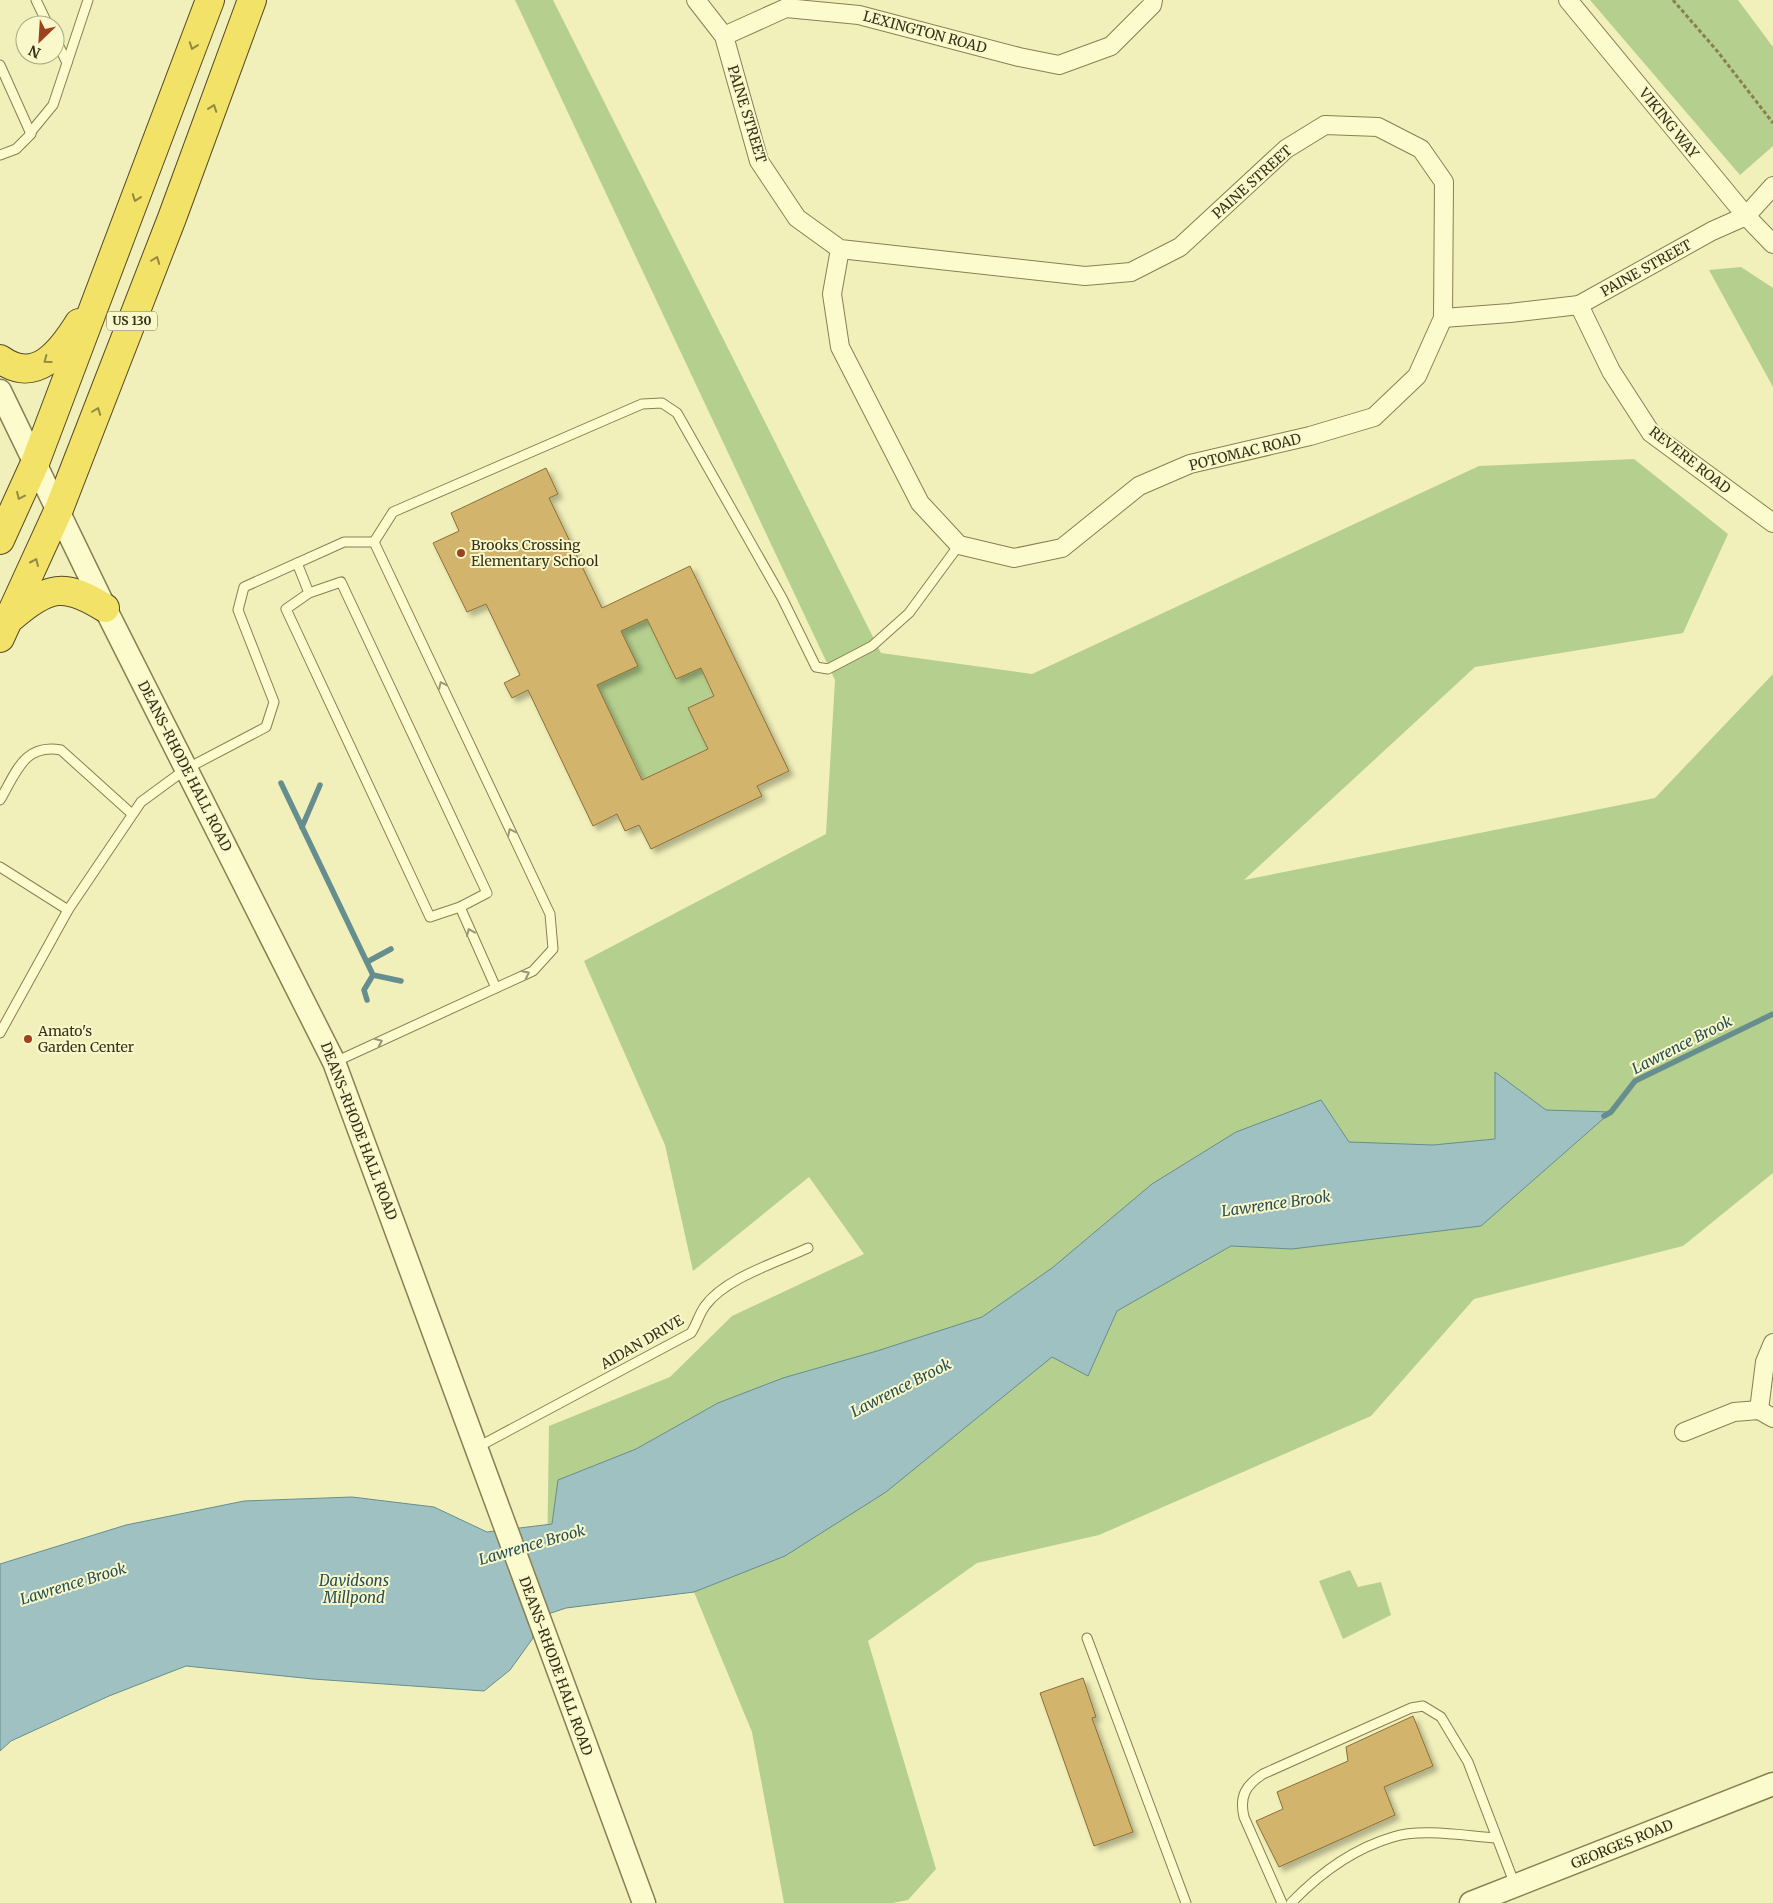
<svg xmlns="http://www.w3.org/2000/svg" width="1773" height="1903" font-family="Merriweather,serif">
<defs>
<filter id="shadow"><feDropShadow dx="4.5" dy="4.5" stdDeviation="2.5" flood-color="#0004"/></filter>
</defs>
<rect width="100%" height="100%" fill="#f1f0ba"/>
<g fill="#b5cf8e">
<path d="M 515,0 L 553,0 L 881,653 L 1032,674 L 1479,466 L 1634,459 L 1728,534 L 1683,633 L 1475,667 L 1244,880 L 1655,798 L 1773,674 L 1773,1173 L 1683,1246 L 1474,1299 L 1371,1416 L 1099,1535 L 977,1563 L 868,1641 L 936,1869 L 908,1900 L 892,1903 L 784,1903 L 752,1732 L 694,1592 L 566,1608 L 547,1568 L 549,1426 L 670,1377 L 732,1316 L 864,1254 L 809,1177 L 693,1271 L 665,1145 L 584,961 L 826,834 L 835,680 Z"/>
<path d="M 1590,0 L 1738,0 L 1773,47 L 1773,146 L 1740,175 Z"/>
<path d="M 1741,267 L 1773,288 L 1773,387 L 1709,270 Z"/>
<path d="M 647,619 L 676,679 L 701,668 L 714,696 L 689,708 L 708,749 L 658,773 L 654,803 L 597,685 L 637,666 L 621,631 Z"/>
<path d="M 1350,1570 L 1358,1587 L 1381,1582 L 1391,1615 L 1343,1639 L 1319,1581 Z"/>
</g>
<path fill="#9fc1c1" stroke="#668e8f" d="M 1495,1072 L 1546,1110 L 1611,1112 L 1481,1226 L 1292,1249 L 1231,1246 L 1117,1311 L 1088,1376 L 1052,1357 L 886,1492 L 785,1556 L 694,1592 L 566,1608 L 530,1620 L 533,1638 L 510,1670 L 484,1691 L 313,1679 L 186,1666 L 109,1696 L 11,1741 L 0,1751 L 0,1564 L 126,1525 L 244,1501 L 352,1497 L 434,1507 L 487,1532 L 552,1524 L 558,1480 L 636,1449 L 718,1403 L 783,1378 L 877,1351 L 982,1317 L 1052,1268 L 1152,1184 L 1236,1132 L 1321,1100 L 1349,1142 L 1433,1145 L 1495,1139 Z"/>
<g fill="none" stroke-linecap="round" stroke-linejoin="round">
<g stroke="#668e8f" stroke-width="5.5">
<path d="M 281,783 L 373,975 L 401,981"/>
<path d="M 302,827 L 320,785"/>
<path d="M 367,962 L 391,949"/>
<path d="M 367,1000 L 364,990 L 373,975"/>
<path d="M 1604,1116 L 1611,1112 L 1635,1081 L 1773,1014"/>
</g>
</g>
<g fill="#d3b46c" stroke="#8a6f37" fill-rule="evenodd" filter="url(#shadow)">
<path d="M 546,468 L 558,494 L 549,498 L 602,608 L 690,566 L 789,771 L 757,786 L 762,796 L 651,849 L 639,825 L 625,831 L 617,814 L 593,826 L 528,690 L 512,698 L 504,683 L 520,675 L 486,604 L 467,612 L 433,543 L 459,531 L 451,513 ZM 647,619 L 676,679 L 701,668 L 714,696 L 688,708 L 708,749 L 642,780 L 597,685 L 638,666 L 621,631 Z"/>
<path d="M 1083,1678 L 1096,1717 L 1092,1718 L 1133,1832 L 1094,1846 L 1040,1693 Z"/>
<path d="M 1413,1716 L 1433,1766 L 1384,1787 L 1395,1815 L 1279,1867 L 1256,1821 L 1283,1809 L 1277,1792 L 1348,1761 L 1346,1747 Z"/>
</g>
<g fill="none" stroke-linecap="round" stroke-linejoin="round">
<defs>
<g id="service">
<path d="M 36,0 L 48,25"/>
<path d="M 55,38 L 67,63"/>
<path d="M 0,65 L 31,134 L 16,149 L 0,155"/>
<path d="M 30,133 L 53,105 L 88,0"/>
<path d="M 374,542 L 393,512 L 642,404 L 662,403 L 677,413 L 782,598 L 816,667 L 828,669 L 872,646 L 909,613 L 959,545"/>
<path d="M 297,563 L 309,593 L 286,609 L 430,917 L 460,907 L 487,893 L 341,582 L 309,593"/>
<path d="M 0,800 C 16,773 24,743 61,750 L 132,814"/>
<path d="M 0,867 L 68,910 L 141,802 L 186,769 L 266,727 L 274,702 L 238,610 L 244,587 L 344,542 L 374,542 L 550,914 L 553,949 L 533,971 L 335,1062"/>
<path d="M 460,907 L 496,988"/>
<path d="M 0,1033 L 68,910"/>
<path d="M 476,1448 L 691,1333 C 697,1324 699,1314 705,1306 C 725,1278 778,1262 808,1248"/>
<path d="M 1087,1638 L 1186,1903"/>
<path d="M 1282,1903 L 1244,1817 C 1239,1796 1246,1785 1263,1774 L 1411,1708 L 1423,1706 L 1441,1717 L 1468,1762 L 1515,1885"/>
<path d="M 1291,1903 C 1320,1873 1352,1849 1393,1837 C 1421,1828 1466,1836 1496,1838"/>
</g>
<g id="minor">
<path d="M 696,0 L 724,36 L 759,161 L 797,218 L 840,249 L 1085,276 L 1131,272 L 1180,247 L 1286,149 L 1325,125 L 1378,127 L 1421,149 L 1444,182 L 1443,318 L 1510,313 L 1579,305 L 1712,231 L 1746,216 L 1773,186"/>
<path d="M 1568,0 L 1746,216 L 1773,244"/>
<path d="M 724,36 L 786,8 L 859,15 L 1019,57 L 1059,65 L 1111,46 L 1152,5 L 1153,0"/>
<path d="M 840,249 L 832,294 L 840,347 L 920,503 L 959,545 L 1014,558 L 1062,548 L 1139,486 L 1190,464 L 1310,436 L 1374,417 L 1417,376 L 1443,318"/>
<path d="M 1579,305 L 1611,371 L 1651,433 L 1773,523"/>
<path d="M 1759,1410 L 1765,1362 L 1773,1343"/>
<path d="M 1684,1432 L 1734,1412 L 1759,1410 L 1773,1418"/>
</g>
<g id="tertiary">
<path d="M 0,391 L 105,608 L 334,1062 L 644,1903"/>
<path d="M 1471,1903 L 1773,1784"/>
</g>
<g id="trunk">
<path d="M 0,359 C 36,385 61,352 79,323"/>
<path d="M 0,540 L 35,463 L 210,0"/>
<path d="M 12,617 C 48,586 64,582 105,608"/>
<path d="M 0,638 L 59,509 L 172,218 L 252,0"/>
</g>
</defs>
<use href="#service" stroke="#897f53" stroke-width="11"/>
<use href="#minor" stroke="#897f53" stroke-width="20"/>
<use href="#tertiary" stroke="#897f53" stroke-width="25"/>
<use href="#trunk" stroke="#564a28" stroke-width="30"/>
<path stroke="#897f53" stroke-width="3" stroke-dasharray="4 2.5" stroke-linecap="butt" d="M 1673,0 L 1718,52 L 1773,123"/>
<use href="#service" stroke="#fcfbcd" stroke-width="9"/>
<use href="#minor" stroke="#fcfbcd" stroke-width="18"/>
<use href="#tertiary" stroke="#fcfbcd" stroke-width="22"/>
<use href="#trunk" stroke="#f2e267" stroke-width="28"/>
</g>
<defs><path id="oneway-chevron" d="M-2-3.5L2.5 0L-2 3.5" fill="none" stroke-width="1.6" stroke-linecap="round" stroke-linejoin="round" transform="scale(1.25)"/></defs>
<g stroke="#948940">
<use href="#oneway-chevron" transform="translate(193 46) rotate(110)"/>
<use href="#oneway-chevron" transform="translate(213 108) rotate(-70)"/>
<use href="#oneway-chevron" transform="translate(136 198) rotate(110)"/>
<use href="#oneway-chevron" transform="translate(156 260) rotate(-69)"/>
<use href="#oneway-chevron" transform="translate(47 360) rotate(144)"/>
<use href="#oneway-chevron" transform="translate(97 411) rotate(-69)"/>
<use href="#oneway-chevron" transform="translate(20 496) rotate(115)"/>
<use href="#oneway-chevron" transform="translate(35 562) rotate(-66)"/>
</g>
<g stroke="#9a9673">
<use href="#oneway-chevron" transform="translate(442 685) rotate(-115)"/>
<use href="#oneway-chevron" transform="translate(511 832) rotate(-115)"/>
<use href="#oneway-chevron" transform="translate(470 932) rotate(-113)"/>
<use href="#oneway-chevron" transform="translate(526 974) rotate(-27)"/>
<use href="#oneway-chevron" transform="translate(379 1042) rotate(-25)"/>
</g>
<g fill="#9d411e" stroke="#f8f8ca" stroke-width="2">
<circle cx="461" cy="553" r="5"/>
<circle cx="28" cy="1039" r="5"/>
</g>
<g text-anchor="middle" stroke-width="4" stroke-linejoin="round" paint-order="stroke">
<rect fill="#f8f8ca" stroke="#716c4e" stroke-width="1" x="107" y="311.5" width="50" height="19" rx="4"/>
<g font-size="12" font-weight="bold" fill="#373019">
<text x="132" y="325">US 130</text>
</g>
<g font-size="14" fill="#373019" stroke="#f8f8ca">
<text transform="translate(925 32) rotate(15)" y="5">LEXINGTON ROAD</text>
<text transform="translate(747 114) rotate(73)" y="5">PAINE STREET</text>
<text transform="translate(1669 123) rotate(51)" y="5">VIKING WAY</text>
<text transform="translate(1252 182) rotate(-42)" y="5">PAINE STREET</text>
<text transform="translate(1646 268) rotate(-29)" y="5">PAINE STREET</text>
<text transform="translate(1245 452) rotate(-14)" y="5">POTOMAC ROAD</text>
<text transform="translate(1690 460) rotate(38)" y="5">REVERE ROAD</text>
<text transform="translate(185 766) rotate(63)" y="5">DEANS-RHODE HALL ROAD</text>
<text transform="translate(359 1131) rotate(69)" y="5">DEANS-RHODE HALL ROAD</text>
<text transform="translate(642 1342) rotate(-30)" y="5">AIDAN DRIVE</text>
<text transform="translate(556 1666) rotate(70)" y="5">DEANS-RHODE HALL ROAD</text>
<text transform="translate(1622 1844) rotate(-22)" y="5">GEORGES ROAD</text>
</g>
<g font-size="14" fill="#373019" stroke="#f8f8ca" text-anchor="start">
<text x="471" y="550">Brooks Crossing<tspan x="471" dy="16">Elementary School</tspan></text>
<text x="38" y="1036">Amato's<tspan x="38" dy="16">Garden Center</tspan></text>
</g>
<g font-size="15" font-style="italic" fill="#274d58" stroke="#f8f8ca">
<text transform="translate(1682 1045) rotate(-27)" y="5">Lawrence Brook</text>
<text transform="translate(1276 1204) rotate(-8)" y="5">Lawrence Brook</text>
<text transform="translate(901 1388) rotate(-27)" y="5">Lawrence Brook</text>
<text transform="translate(532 1545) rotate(-16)" y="5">Lawrence Brook</text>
<text x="354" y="1586">Davidsons<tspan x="354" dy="17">Millpond</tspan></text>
<text transform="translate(73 1584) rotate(-17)" y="5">Lawrence Brook</text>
</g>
</g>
<g transform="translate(40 40) rotate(205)"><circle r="24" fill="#f8f8ca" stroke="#aba883"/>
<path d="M0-4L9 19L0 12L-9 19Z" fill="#9d411e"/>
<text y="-8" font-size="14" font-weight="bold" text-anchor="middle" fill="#373019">N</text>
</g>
</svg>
